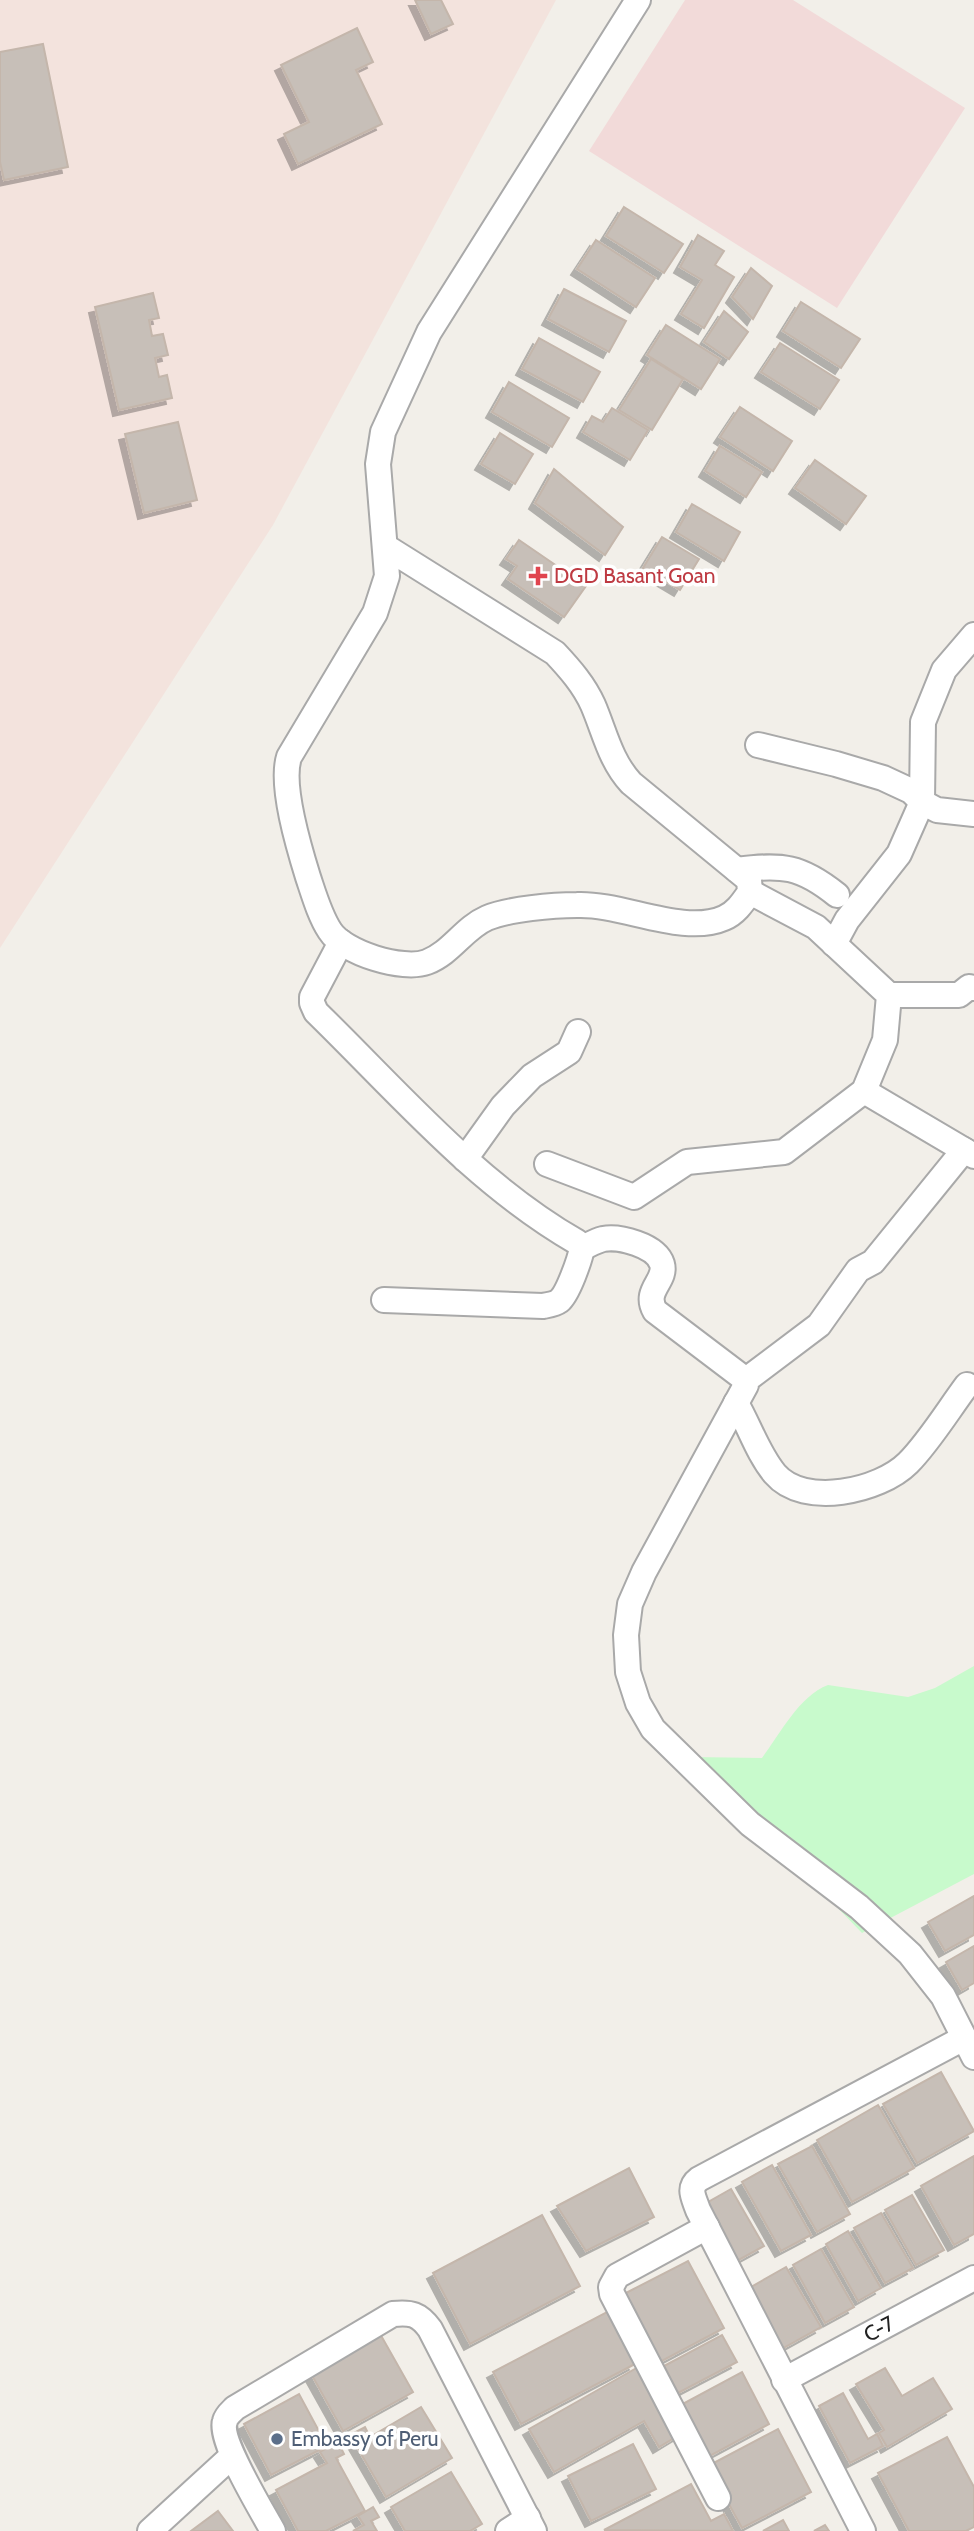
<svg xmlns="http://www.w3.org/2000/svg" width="974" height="2531" font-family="Cabin,sans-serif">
<defs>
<filter id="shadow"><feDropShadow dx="-6" dy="6" stdDeviation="0" flood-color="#0004"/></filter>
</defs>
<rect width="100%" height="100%" fill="#f2efe9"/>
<path fill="#f2dad9" d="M 685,0 L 793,0 L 965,108 L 837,308 L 589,151 Z"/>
<path fill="#f3e3dd" d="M 0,0 L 556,0 L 273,525 L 0,948 Z"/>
<path fill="#c8facc" d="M 974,1666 L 974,1874 L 862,1933 L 692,1757 L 762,1758 C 780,1734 799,1696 828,1685 L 908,1697 L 935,1688 Z"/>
<g fill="#c7bfb8" stroke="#c4b6ab" stroke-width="2" filter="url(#shadow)">
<path d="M 415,0 L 441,0 L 453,24 L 431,34 Z"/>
<path d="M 357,28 L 373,62 L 356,70 L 382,124 L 298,164 L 284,134 L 309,122 L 281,65 Z"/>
<path d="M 43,44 L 68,167 L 4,180 L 0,162 L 0,52 Z"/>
<path d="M 624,207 L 683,244 L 664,273 L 606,236 Z"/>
<path d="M 698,235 L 724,251 L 715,265 L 734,277 L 704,328 L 681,314 L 702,280 L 680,267 Z"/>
<path d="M 596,240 L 655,278 L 636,307 L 577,269 Z"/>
<path d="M 751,268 L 772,286 L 753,319 L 732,297 Z"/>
<path d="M 564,289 L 626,321 L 609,352 L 548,319 Z"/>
<path d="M 153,293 L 159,318 L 149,320 L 152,336 L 163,334 L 168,355 L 155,358 L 159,377 L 167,375 L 172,398 L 119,410 L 95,307 Z"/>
<path d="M 801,302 L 860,339 L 841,368 L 783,331 Z"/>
<path d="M 724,311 L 748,332 L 729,359 L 704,342 Z"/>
<path d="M 666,325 L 720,359 L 701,389 L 647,355 Z"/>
<path d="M 539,338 L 600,372 L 583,402 L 522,369 Z"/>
<path d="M 780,343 L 839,380 L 820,409 L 761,372 Z"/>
<path d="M 651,359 L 683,379 L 652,430 L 619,410 Z"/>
<path d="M 509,382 L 569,418 L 552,447 L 492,412 Z"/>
<path d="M 740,407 L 792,441 L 773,471 L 720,437 Z"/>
<path d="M 612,408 L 648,430 L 630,460 L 583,432 L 592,416 L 603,422 Z"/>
<path d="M 178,422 L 197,500 L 144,513 L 125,434 Z"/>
<path d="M 500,433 L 533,454 L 515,484 L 481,464 Z"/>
<path d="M 720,446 L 762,472 L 746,497 L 705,471 Z"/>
<path d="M 815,460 L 866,496 L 846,524 L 795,488 Z"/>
<path d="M 554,469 L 623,527 L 605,555 L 535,503 Z"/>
<path d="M 692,504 L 740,532 L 724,561 L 676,532 Z"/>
<path d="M 662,537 L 699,559 L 680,590 L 643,568 Z"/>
<path d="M 519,540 L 586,586 L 564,617 L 508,579 L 517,566 L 506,559 Z"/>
<path d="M 974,1896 L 974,1935 L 945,1951 L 928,1922 Z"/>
<path d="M 974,1946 L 974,1983 L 962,1990 L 946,1962 Z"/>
<path d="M 941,2072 L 974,2131 L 917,2163 L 883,2104 Z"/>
<path d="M 878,2105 L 914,2168 L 852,2202 L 817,2140 Z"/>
<path d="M 812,2146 L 850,2214 L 817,2232 L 778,2164 Z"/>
<path d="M 974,2156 L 974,2234 L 954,2245 L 921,2186 Z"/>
<path d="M 772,2165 L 811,2235 L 781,2251 L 742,2182 Z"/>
<path d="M 629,2168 L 654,2217 L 586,2251 L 557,2206 Z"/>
<path d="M 731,2189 L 764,2246 L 735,2262 L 703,2205 Z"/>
<path d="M 912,2195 L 944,2250 L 916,2265 L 885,2210 Z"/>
<path d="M 881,2213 L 913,2268 L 885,2283 L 854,2228 Z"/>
<path d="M 542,2215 L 580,2286 L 470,2344 L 433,2273 Z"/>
<path d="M 848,2231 L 881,2288 L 858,2301 L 826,2244 Z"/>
<path d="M 821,2249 L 854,2307 L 825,2323 L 793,2265 Z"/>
<path d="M 688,2261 L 724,2328 L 658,2363 L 622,2295 Z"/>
<path d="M 786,2267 L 821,2327 L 778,2351 L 744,2291 Z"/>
<path d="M 607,2312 L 635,2364 L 521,2424 L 493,2372 Z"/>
<path d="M 379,2332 L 413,2392 L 343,2431 L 309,2370 Z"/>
<path d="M 722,2335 L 737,2362 L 678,2393 L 664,2366 Z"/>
<path d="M 640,2366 L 679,2435 L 659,2447 L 644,2421 L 554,2472 L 529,2429 Z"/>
<path d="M 885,2368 L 902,2396 L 933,2378 L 952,2409 L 887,2447 L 879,2433 L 884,2430 L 856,2384 Z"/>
<path d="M 742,2372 L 769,2424 L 706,2458 L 679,2406 Z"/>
<path d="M 843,2393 L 868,2439 L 877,2434 L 883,2446 L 850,2463 L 819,2406 Z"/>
<path d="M 299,2394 L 327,2446 L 271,2475 L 244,2424 Z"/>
<path d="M 421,2407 L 452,2458 L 386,2497 L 350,2435 L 365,2427 L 370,2437 Z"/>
<path d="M 778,2429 L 811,2492 L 742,2528 L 708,2466 Z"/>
<path d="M 947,2437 L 974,2487 L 974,2527 L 966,2531 L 909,2531 L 878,2473 Z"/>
<path d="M 338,2442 L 344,2454 L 336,2458 L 365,2511 L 326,2531 L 298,2531 L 276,2490 L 327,2463 L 320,2452 Z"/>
<path d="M 633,2444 L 656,2489 L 591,2521 L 568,2476 Z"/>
<path d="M 451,2472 L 482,2524 L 470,2531 L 405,2531 L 391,2507 Z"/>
<path d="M 691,2484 L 711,2521 L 724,2514 L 733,2531 L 604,2530 Z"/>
<path d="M 373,2507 L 379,2517 L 371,2521 L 377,2531 L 353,2531 L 364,2525 L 358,2516 Z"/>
<path d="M 218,2511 L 233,2531 L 191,2531 Z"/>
<path d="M 783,2520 L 789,2531 L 763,2531 Z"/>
<path d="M 825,2525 L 829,2531 L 814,2531 Z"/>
</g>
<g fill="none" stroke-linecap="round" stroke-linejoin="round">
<defs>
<g id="street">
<path d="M 386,547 L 555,653 C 570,669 584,685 593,705 C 605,733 610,760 631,783 L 749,880 L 750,892 C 743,902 736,913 724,918 C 683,936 622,903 577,905 C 554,905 508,909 487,918 C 464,928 451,953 427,962 C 403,971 344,953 330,931 C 320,916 314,895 308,877 C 299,848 280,785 289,757 L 375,613 L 387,576 L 378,464 L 383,432 L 429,332 L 638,0"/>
<path d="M 758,745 L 836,764 L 883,778 L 911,791 L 922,802 L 937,810 L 974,814"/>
<path d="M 737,870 C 782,864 801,866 837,895"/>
<path d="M 341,942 L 312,997 L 312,1003 L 316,1012 C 399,1093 476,1184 577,1242 L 582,1248 C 580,1259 568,1294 559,1301 C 555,1304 548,1305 543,1306 L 384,1300"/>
<path d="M 834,944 L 847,920 L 899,854 L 922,802 L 923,722 L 944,670 L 974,635"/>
<path d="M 889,995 L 959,995 L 969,987 L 974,988"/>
<path d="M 864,1091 L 974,1156"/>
<path d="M 964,1150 L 873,1262 L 858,1270 L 819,1325 L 746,1380 L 746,1385 L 644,1572 L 630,1604 L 626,1635 L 628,1672 L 638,1703 L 653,1729 L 750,1824 L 859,1907 L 910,1954 L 943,1996 L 974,2057"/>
<path d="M 465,1159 L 503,1106 L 532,1076 L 569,1052 L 578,1032"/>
<path d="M 547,1164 L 634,1197 L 687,1162 L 784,1152 L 864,1091 L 885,1040 L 889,995 L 816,927 L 750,892"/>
<path d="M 582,1248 C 589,1245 595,1241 603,1239 C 619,1236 656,1245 662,1264 C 667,1281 643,1290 655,1311 L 746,1380"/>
<path d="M 736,1403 C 749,1425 758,1454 775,1474 C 804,1508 880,1491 908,1463 C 929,1442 949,1409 967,1385"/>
<path d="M 707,2227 L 617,2276 L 611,2287 L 612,2294 L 718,2498"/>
<path d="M 784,2380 L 974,2278"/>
<path d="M 150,2531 L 232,2456"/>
<path d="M 273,2531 C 262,2511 218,2439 225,2421 C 226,2416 232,2411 235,2408 L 393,2314 C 411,2312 419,2314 430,2329 L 534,2531"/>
<path d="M 508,2531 L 528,2518"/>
<path d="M 863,2531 L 698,2210 C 694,2198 687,2188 699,2179 L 964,2038"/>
</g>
</defs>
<use href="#street" stroke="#a9a9a9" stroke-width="28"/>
<use href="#street" stroke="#fff" stroke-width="24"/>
</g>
<path fill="#e0444e" stroke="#fff" stroke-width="2.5" d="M534.5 565.5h7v7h7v7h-7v7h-7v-7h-7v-7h7z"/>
<circle fill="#5c6f8a" stroke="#fff" stroke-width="2.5" cx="277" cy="2439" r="7"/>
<g text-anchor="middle" stroke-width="7" stroke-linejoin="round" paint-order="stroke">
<g font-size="21" fill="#be3a42" stroke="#fff" text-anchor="start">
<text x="554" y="583">DGD Basant Goan</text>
</g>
<g font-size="21" fill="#222" stroke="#fff">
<text transform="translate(879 2329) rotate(-28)" y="7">C-7</text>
</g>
<g font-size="21" fill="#4e5e75" stroke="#fff" text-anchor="start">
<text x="291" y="2446">Embassy of Peru</text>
</g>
</g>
</svg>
